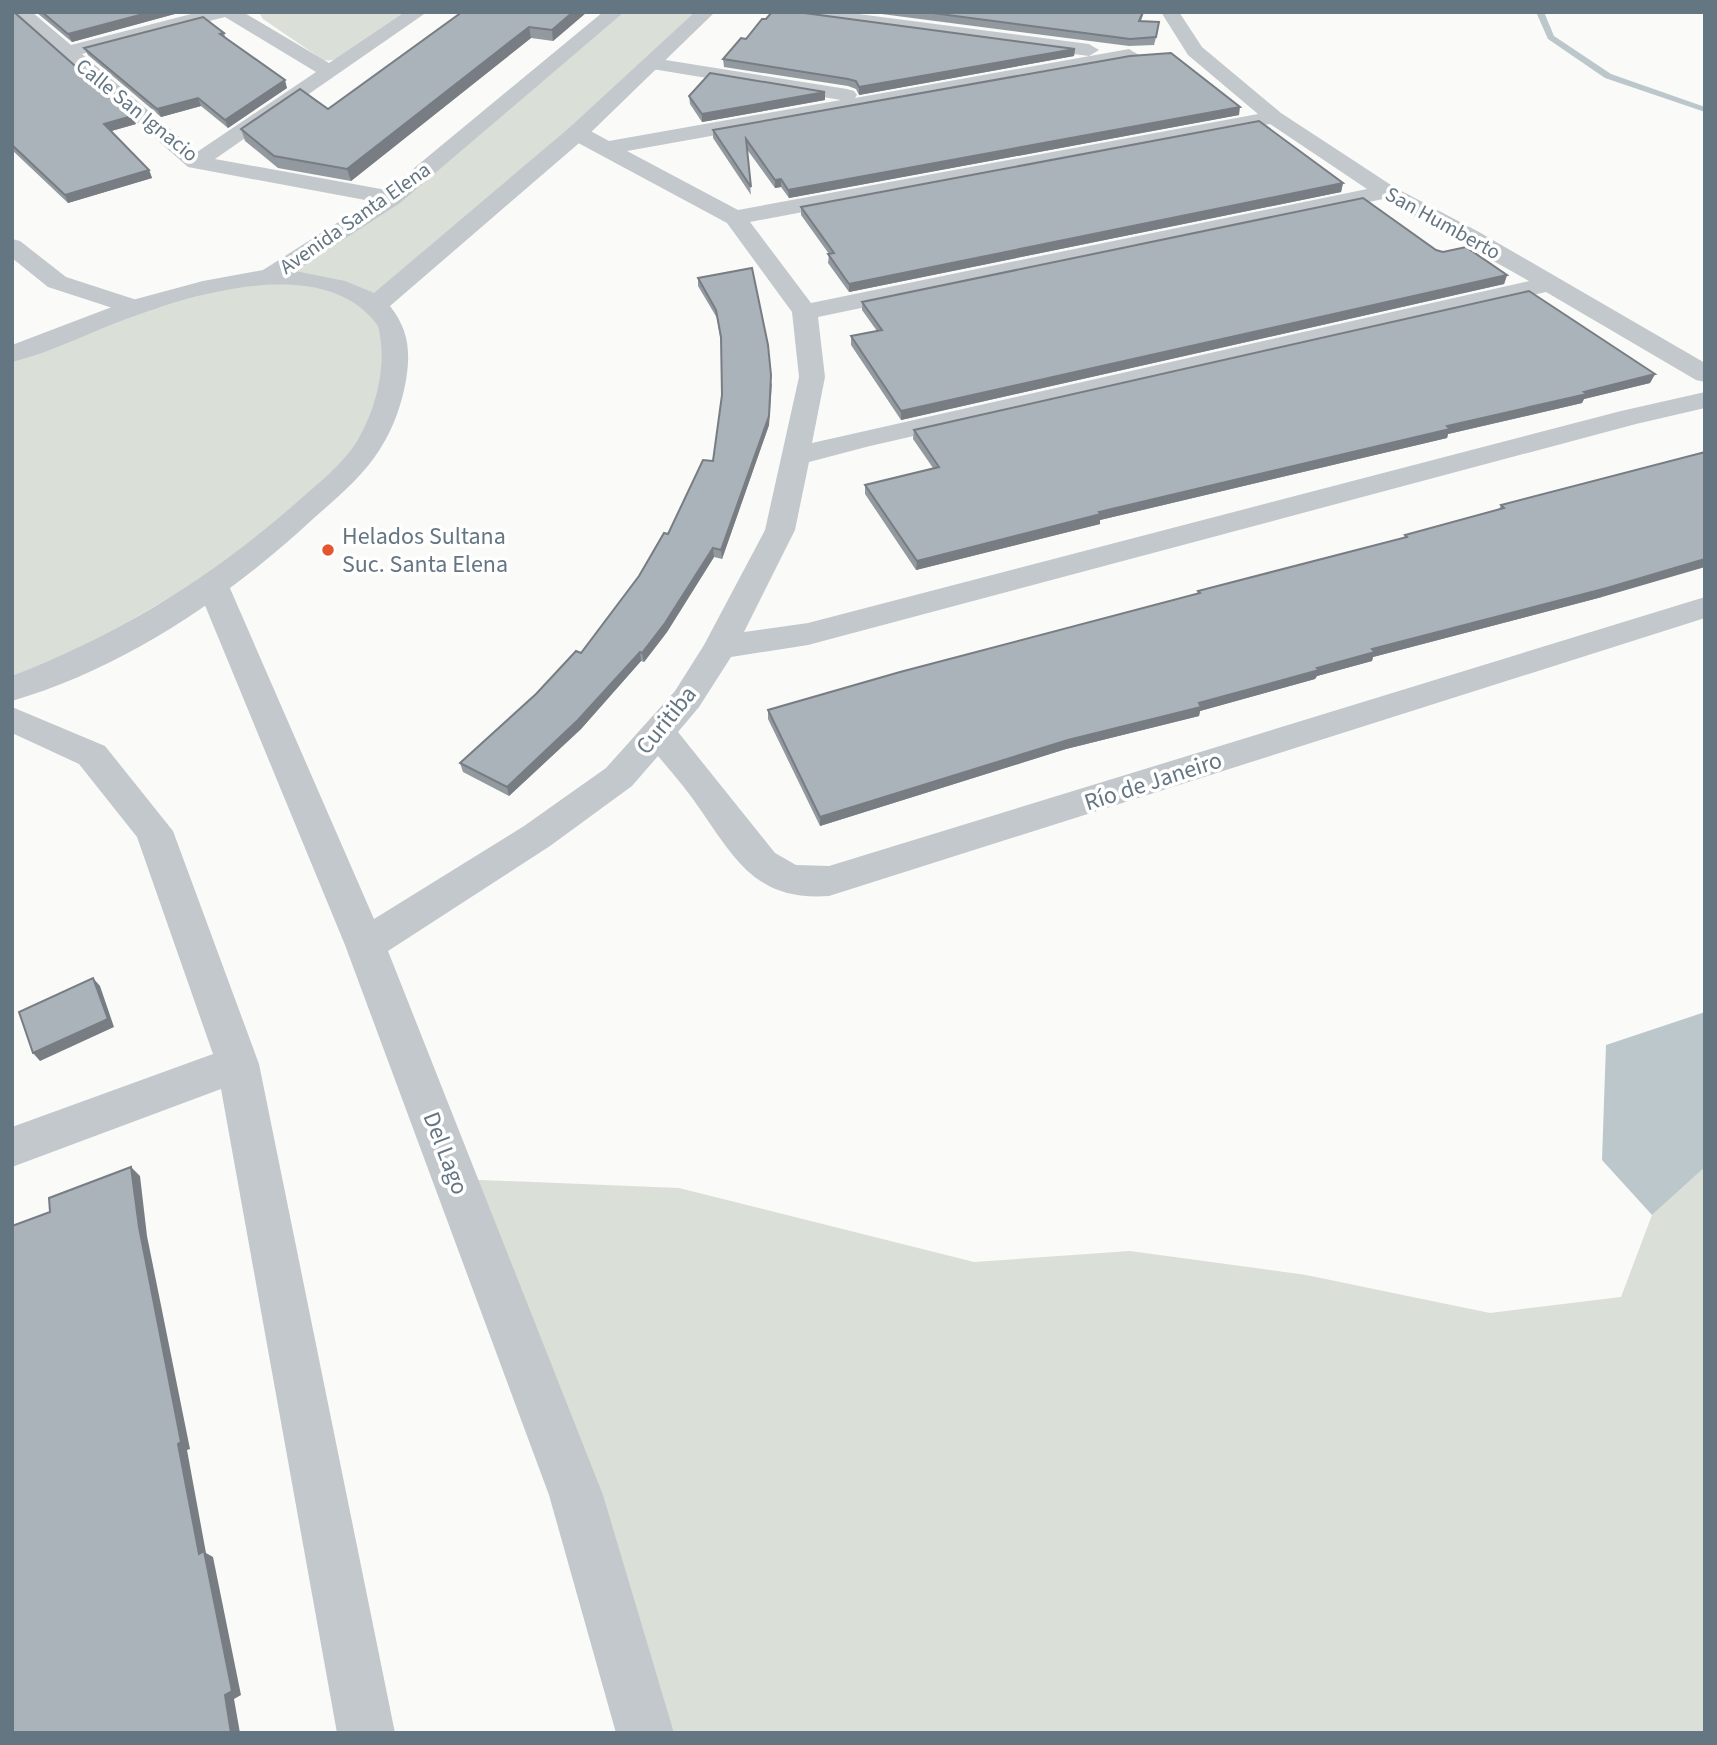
<svg xmlns="http://www.w3.org/2000/svg" width="1717" height="1745" font-family="'Source Sans 3',sans-serif">
<rect width="100%" height="100%" fill="#fafaf8"/>
<g fill="#dadfd7">
<path d="M 264,12 L 412,12 C 390,28 349,65 323,60 L 263,19 L 260,14 Z"/>
<path d="M 615,12 L 706,12 L 374,306 L 391,324 L 370,443 L 281,533 L 12,689 L 12,354 L 48,338 L 270,276 L 392,198 Z"/>
<path d="M 1705,1167 L 1705,1733 L 645,1733 L 456,1179 L 679,1188 L 974,1262 L 1130,1251 L 1306,1275 L 1490,1313 L 1621,1297 L 1652,1215 Z"/>
</g>
<path fill="#bbc7cb" d="M 1705,1012 L 1705,1167 L 1652,1215 L 1602,1160 L 1606,1045 Z"/>
<g fill="none" stroke-linecap="round" stroke-linejoin="round">
<path fill="#bbc7cb" fill-rule="evenodd" d="M 1536,12 L 1544,12 L 1554,36 L 1611,74 L 1705,107 L 1705,112 L 1605,78 L 1548,39 Z"/>
<g fill="#c3c8cc" fill-rule="evenodd">
<path d="M 12,12 L 32,12 L 71,45 L 199,12 L 243,12 L 329,63 L 405,12 L 427,12 L 215,159 L 392,191 L 400,193 L 403,198 L 400,203 L 392,205 L 188,167 ZM 225,17 L 316,72 L 197,152 L 82,54 Z"/>
<path d="M 790,12 L 843,12 L 1089,44 L 1099,50 L 1089,56 L 799,18 Z"/>
<path d="M 1161,12 L 1179,12 L 1202,47 L 1281,113 L 1359,164 L 1394,187 L 1479,232 L 1705,363 L 1705,382 L 1696,380 L 1546,292 L 870,446 L 809,462 L 795,530 L 744,632 L 808,623 L 1621,411 L 1705,392 L 1705,408 L 1636,424 L 808,645 L 731,657 L 699,707 L 678,732 L 775,853 L 796,865 L 829,866 L 1705,597 L 1705,618 L 829,896 C 759,901 737,863 702,812 C 689,792 673,774 658,756 L 632,786 L 550,846 L 388,951 L 603,1495 L 674,1733 L 616,1733 L 549,1495 L 345,945 L 197,586 L 202,579 L 213,576 L 224,579 L 229,586 L 374,919 L 524,826 L 606,768 L 675,691 L 704,645 L 765,530 L 799,377 L 792,312 L 727,223 L 569,138 L 566,133 L 569,128 L 585,128 L 609,141 L 841,100 L 646,68 L 643,64 L 646,60 L 653,58 L 847,89 L 854,91 L 857,95 L 855,98 L 1129,49 L 1139,55 L 1129,61 L 627,151 L 738,210 L 1258,114 L 1188,55 ZM 1270,124 L 1367,189 L 811,303 L 750,222 ZM 1383,199 L 1529,281 L 812,443 L 825,377 L 818,317 Z"/>
<path d="M 12,239 L 20,241 L 66,277 L 143,302 L 147,307 L 143,312 L 134,315 L 48,287 L 12,258 Z"/>
<path d="M 12,707 L 105,746 L 173,831 L 259,1064 L 395,1733 L 337,1733 L 221,1089 L 12,1167 L 12,1127 L 213,1054 L 137,837 L 79,764 L 12,733 Z"/>
</g>
<path fill="#c3c8cc" fill-rule="evenodd" d="M 603,12 L 624,12 L 400,203 L 295,271 L 345,281 L 374,293 L 569,128 L 695,12 L 715,12 L 585,138 L 390,306 C 408,329 411,350 406,380 C 402,404 393,429 380,449 C 363,476 338,497 314,518 C 229,597 125,668 12,701 L 12,676 C 118,635 211,578 296,503 C 316,485 341,466 356,443 C 376,410 388,364 378,326 C 329,257 209,290 143,313 C 99,327 57,351 12,362 L 12,345 L 125,302 L 203,281 L 263,270 L 384,193 Z"/>
</g>
<g fill="#929a9f">
<path d="M 12,12 L 136,124 L 111,131 L 149,170 L 152,178 L 68,203 L 12,150 Z"/>
<path d="M 36,12 L 182,12 L 72,42 Z"/>
<path d="M 462,12 L 587,12 L 553,41 L 531,38 L 351,181 L 278,168 L 245,141 L 241,129 L 328,109 Z"/>
<path d="M 866,12 L 1144,12 L 1141,21 L 1158,30 L 1154,45 L 1129,46 Z"/>
<path d="M 798,13 L 1075,49 L 1074,56 L 859,95 L 856,89 L 848,86 L 724,67 L 723,59 L 766,19 Z"/>
<path d="M 224,33 L 226,39 L 287,88 L 228,128 L 201,106 L 161,117 L 88,55 L 84,48 Z"/>
<path d="M 689,96 L 825,100 L 702,122 L 690,104 Z"/>
<path d="M 1239,115 L 789,198 L 781,187 L 775,188 L 746,148 L 751,195 L 713,138 L 713,130 Z"/>
<path d="M 1343,183 L 1341,192 L 849,292 L 828,263 L 829,254 L 801,215 L 801,207 Z"/>
<path d="M 1436,250 L 1507,275 L 1504,284 L 901,420 L 851,345 L 851,336 L 877,331 L 862,310 L 862,302 Z"/>
<path d="M 698,278 L 772,384 L 769,425 L 722,559 L 714,557 L 667,632 L 644,662 L 641,661 L 581,729 L 509,796 L 463,772 L 460,763 L 581,653 L 639,576 L 668,534 L 713,461 L 722,395 L 721,343 L 717,318 L 698,286 Z"/>
<path d="M 1655,374 L 1650,383 L 1584,399 L 1582,403 L 1448,434 L 1447,438 L 1100,520 L 1100,524 L 916,570 L 865,494 L 865,485 L 933,468 L 913,439 L 914,430 Z"/>
<path d="M 1501,505 L 1602,597 L 1373,657 L 1372,661 L 1317,676 L 1315,679 L 1200,711 L 1199,716 L 1066,749 L 820,826 L 768,719 L 768,710 L 1197,594 L 1198,591 L 1404,538 L 1405,535 L 1499,510 Z"/>
</g>
<g fill="#777d82">
<path d="M 151,12 L 182,12 L 72,42 L 68,34 Z"/>
<path d="M 573,12 L 587,12 L 553,41 L 552,30 Z"/>
<path d="M 529,27 L 531,38 L 351,181 L 347,169 Z"/>
<path d="M 1075,49 L 1074,56 L 859,95 L 859,87 Z"/>
<path d="M 285,80 L 287,88 L 228,128 L 225,120 Z"/>
<path d="M 825,92 L 825,100 L 702,122 L 702,114 Z"/>
<path d="M 198,98 L 201,106 L 161,117 L 157,109 Z"/>
<path d="M 1240,107 L 1239,115 L 789,198 L 788,190 Z"/>
<path d="M 132,116 L 136,124 L 108,132 L 104,124 Z"/>
<path d="M 149,170 L 152,178 L 68,203 L 65,195 Z"/>
<path d="M 781,179 L 781,187 L 775,188 L 775,180 Z"/>
<path d="M 1343,183 L 1341,192 L 849,292 L 849,284 Z"/>
<path d="M 1507,275 L 1504,284 L 901,420 L 901,411 Z"/>
<path d="M 1655,374 L 1650,383 L 1584,399 L 1582,403 L 1448,434 L 1447,438 L 1100,520 L 1100,524 L 916,570 L 917,561 L 1099,512 Z"/>
<path d="M 771,375 L 769,425 L 722,559 L 721,550 Z"/>
<path d="M 713,548 L 714,557 L 667,632 L 644,662 L 642,653 Z"/>
<path d="M 1705,559 L 1705,567 L 1602,597 L 1373,657 L 1372,661 L 1317,676 L 1315,679 L 1200,711 L 1199,716 L 1066,749 L 820,826 L 820,817 L 1068,740 L 1317,668 L 1372,649 Z"/>
<path d="M 640,652 L 641,661 L 581,729 L 509,796 L 507,787 Z"/>
<path d="M 93,978 L 100,986 L 114,1027 L 40,1061 L 33,1053 Z"/>
<path d="M 131,1167 L 140,1176 L 147,1236 L 190,1449 L 187,1450 L 206,1553 L 213,1557 L 241,1695 L 234,1699 L 240,1733 L 231,1733 L 139,1227 Z"/>
</g>
<g fill="#aab3b9" stroke="#777d82" stroke-width="2">
<path d="M 12,12 L 14,12 L 132,116 L 104,124 L 149,170 L 65,195 L 12,145 Z"/>
<path d="M 42,12 L 151,12 L 68,34 Z"/>
<path d="M 462,12 L 573,12 L 552,30 L 529,27 L 347,169 L 274,156 L 241,129 L 300,89 L 328,109 Z"/>
<path d="M 772,12 L 797,12 L 1075,49 L 859,87 L 856,81 L 848,79 L 723,59 L 741,38 L 746,39 L 762,19 L 766,19 Z"/>
<path d="M 925,12 L 1143,12 L 1139,21 L 1159,22 L 1156,37 L 1130,39 Z"/>
<path d="M 203,17 L 224,33 L 220,34 L 285,80 L 225,120 L 198,98 L 157,109 L 84,48 Z"/>
<path d="M 1171,53 L 1240,107 L 788,190 L 781,179 L 775,180 L 746,139 L 751,187 L 713,130 L 1130,56 Z"/>
<path d="M 710,73 L 825,92 L 702,114 L 689,96 Z"/>
<path d="M 1259,121 L 1343,183 L 849,284 L 828,254 L 834,253 L 801,207 Z"/>
<path d="M 1363,198 L 1436,250 L 1443,252 L 1466,247 L 1507,275 L 901,411 L 851,336 L 882,330 L 862,302 Z"/>
<path d="M 752,268 L 768,345 L 771,375 L 769,416 L 721,550 L 713,548 L 665,623 L 642,653 L 640,652 L 578,720 L 507,787 L 460,763 L 536,694 L 576,651 L 581,653 L 639,576 L 664,533 L 668,534 L 703,460 L 713,461 L 722,395 L 721,337 L 716,310 L 698,278 Z"/>
<path d="M 1529,291 L 1655,374 L 1584,392 L 1587,394 L 1447,426 L 1450,429 L 1099,512 L 1101,514 L 917,561 L 865,485 L 939,467 L 914,430 Z"/>
<path d="M 1705,452 L 1705,559 L 1607,588 L 1372,649 L 1375,652 L 1317,668 L 1319,670 L 1199,703 L 1201,707 L 1068,740 L 820,817 L 768,710 L 900,672 L 1200,593 L 1198,591 L 1407,537 L 1405,535 L 1504,508 L 1501,505 Z"/>
<path d="M 93,978 L 108,1019 L 33,1053 L 19,1012 Z"/>
<path d="M 131,1167 L 139,1227 L 181,1442 L 178,1444 L 199,1554 L 204,1551 L 232,1691 L 225,1695 L 231,1733 L 12,1733 L 12,1226 L 50,1212 L 49,1198 Z"/>
</g>
<circle fill="#e4572e" stroke="#fff" stroke-width="2.5" cx="328" cy="550" r="7"/>
<g text-anchor="middle" stroke-width="7" stroke-linejoin="round" paint-order="stroke">
<g font-size="21" fill="#657683" stroke="#fff">
<text transform="translate(137 110) rotate(39)" y="7">Calle San Ignacio</text>
<text transform="translate(355 218) rotate(-35)" y="7">Avenida Santa Elena</text>
<text transform="translate(1443 223) rotate(29)" y="7">San Humberto</text>
</g>
<g font-size="24" fill="#657683" stroke="#fff" text-anchor="start">
<text x="342" y="544">Helados Sultana<tspan x="342" dy="28">Suc. Santa Elena</tspan></text>
</g>
<g font-size="24" fill="#657683" stroke="#fff">
<text transform="translate(666 720) rotate(-51)" y="8">Curitiba</text>
<text transform="translate(1153 781) rotate(-18)" y="8">Río de Janeiro</text>
<text transform="translate(446 1153) rotate(69)" y="8">Del Lago</text>
</g>
</g>
<rect width="1717" height="1745" fill="none" stroke="#657683" stroke-width="28"/>
</svg>
